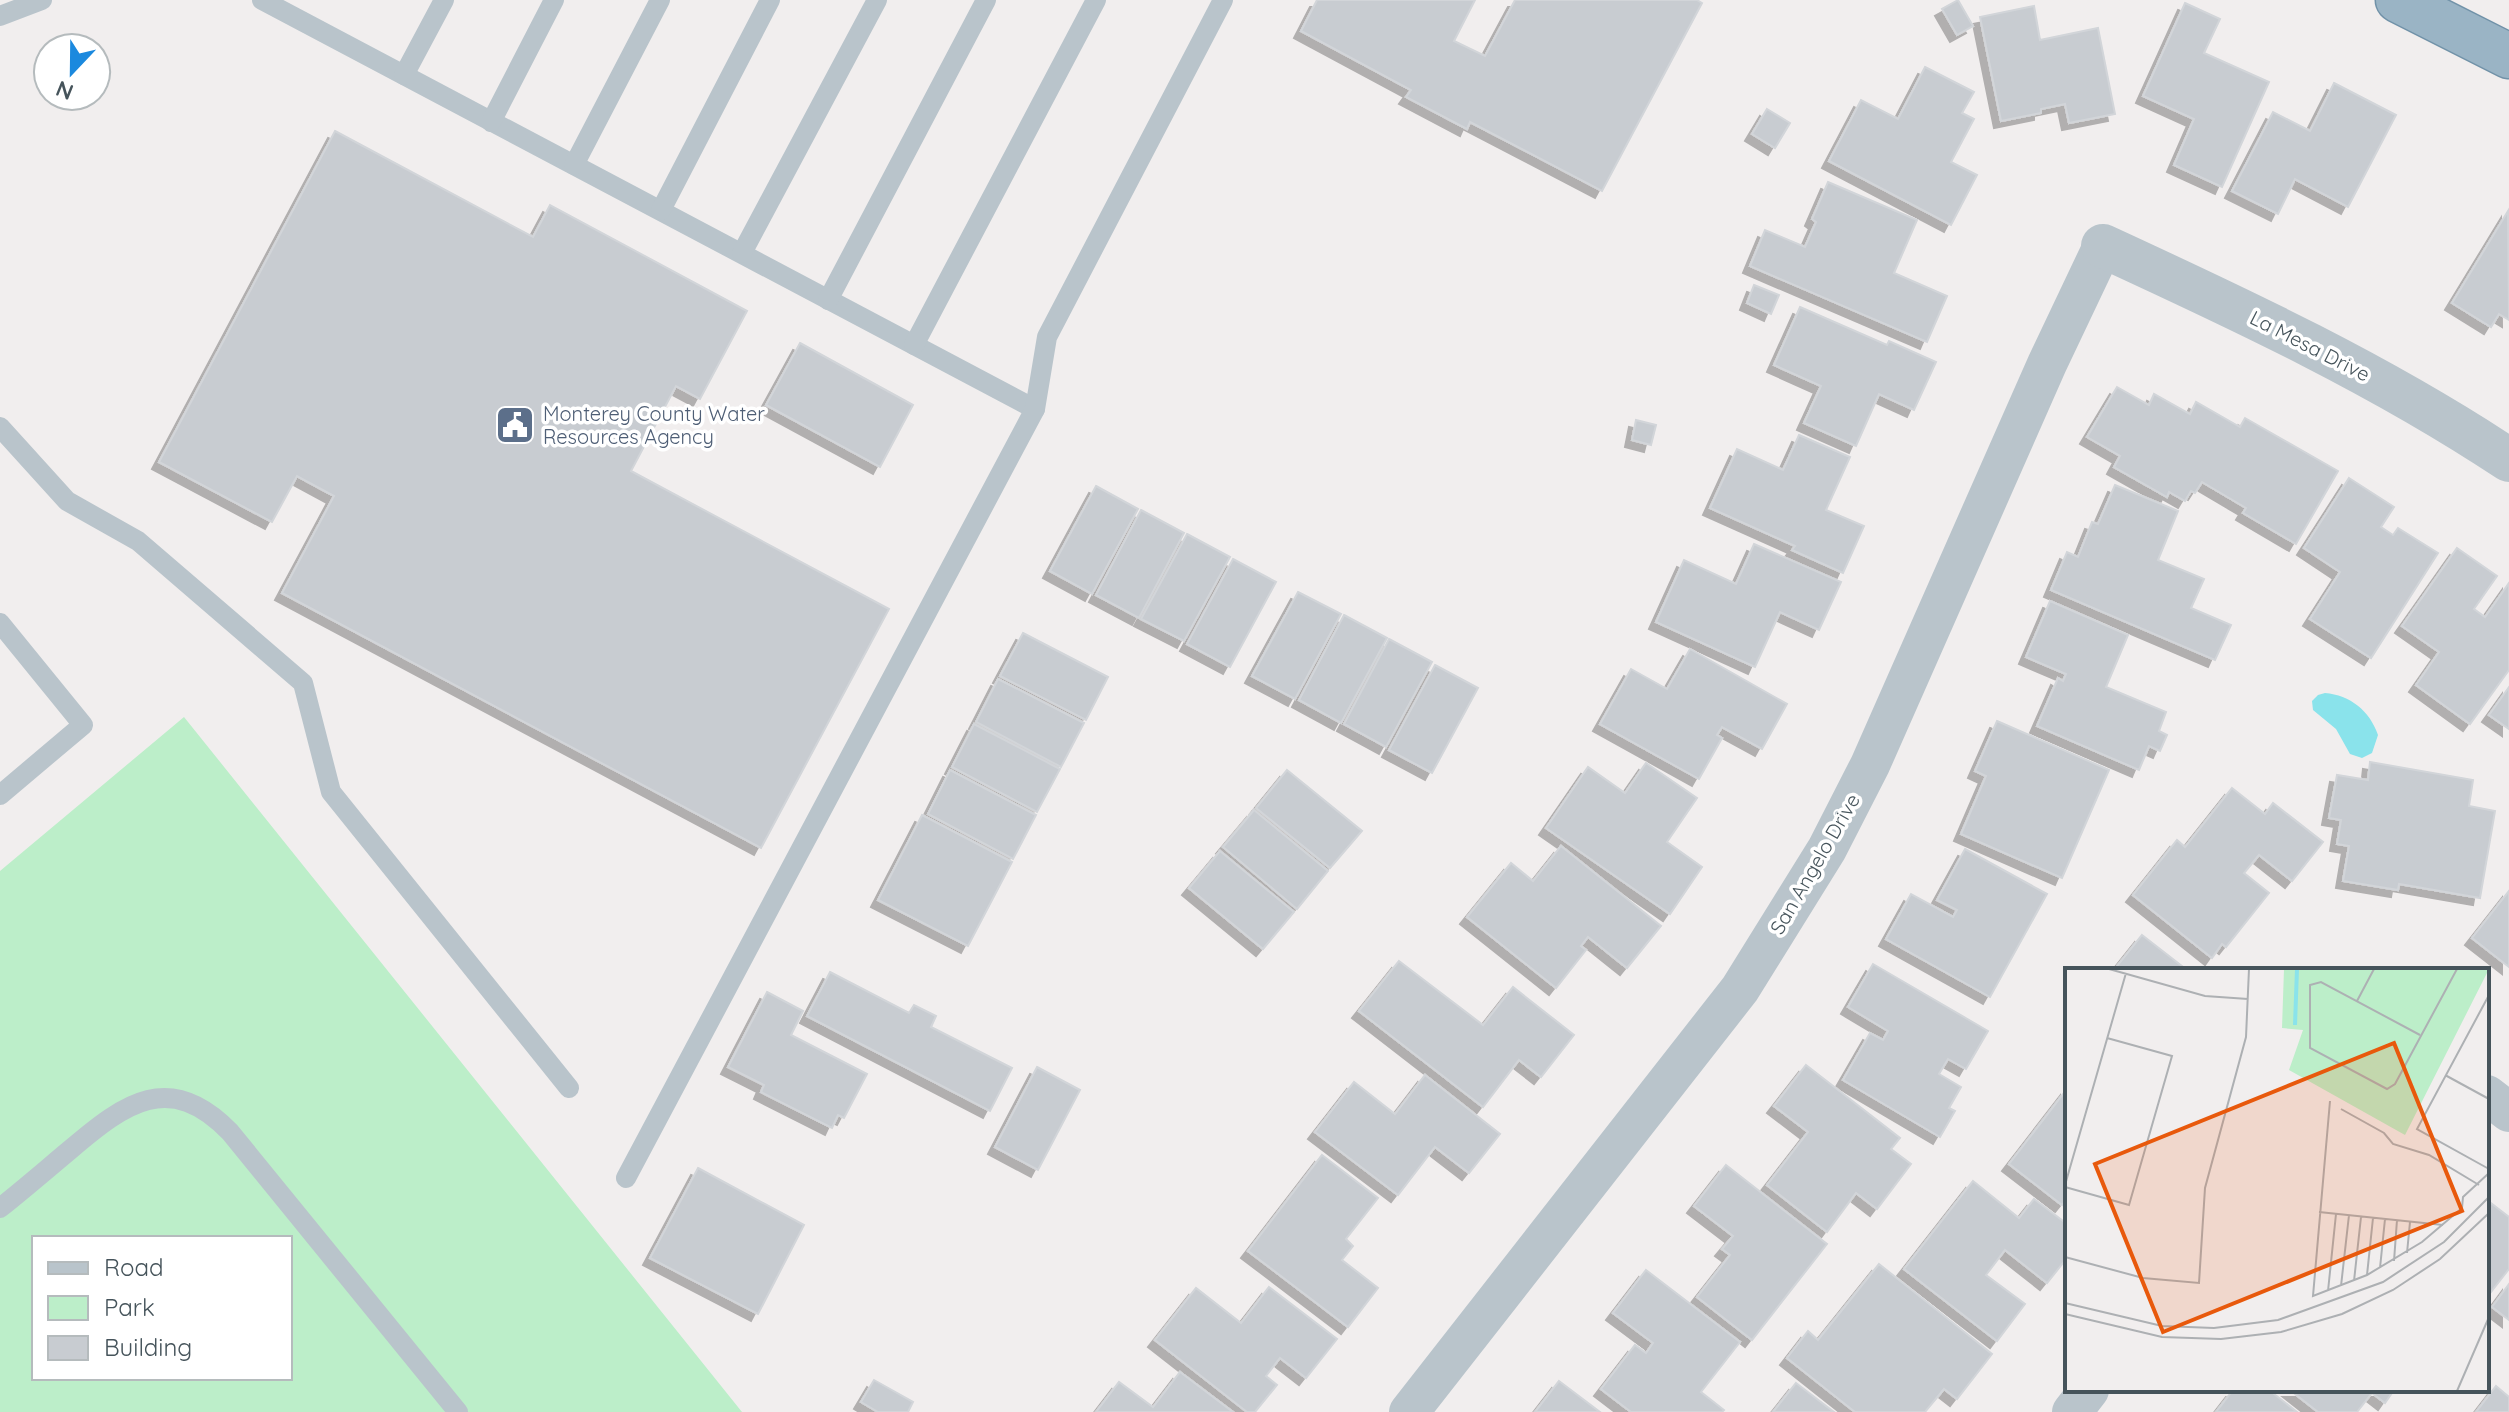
<svg xmlns="http://www.w3.org/2000/svg" width="2509" height="1412" font-family="Quicksand,sans-serif">
<defs>
<filter id="shadow"><feDropShadow dx="-7" dy="7" stdDeviation="0" flood-color="#0004"/></filter>
</defs>
<rect width="100%" height="100%" fill="#f1eeee"/>
<path fill="#bceec9" fill-rule="evenodd" d="M 184,717 L 742,1412 L 0,1412 L 0,871 ZM 34,1238 L 290,1238 L 290,1378 L 34,1378 Z"/>
<path fill="#8ae3eb" d="M 2325,693 C 2350,695 2370,711 2378,735 L 2372,753 L 2362,758 L 2350,754 L 2336,729 L 2313,710 L 2312,701 L 2318,695 Z"/>
<g fill="#c8ccd1" stroke="#d2d5d9" stroke-width="2" filter="url(#shadow)">
<path d="M 1317,0 L 1475,0 L 1454,41 L 1485,56 L 1515,0 L 1697,0 L 1702,3 L 1602,191 L 1470,122 L 1467,129 L 1406,97 L 1411,90 L 1301,31 Z"/>
<path d="M 1958,0 L 1973,26 L 1957,35 L 1942,9 Z"/>
<path d="M 2185,3 L 2220,19 L 2204,53 L 2269,82 L 2222,187 L 2174,165 L 2194,119 L 2143,96 Z"/>
<path d="M 2034,6 L 2040,40 L 2098,28 L 2115,114 L 2069,123 L 2065,104 L 2041,109 L 2041,113 L 2001,121 L 1980,17 Z"/>
<path d="M 1925,67 L 1974,92 L 1962,113 L 1974,119 L 1951,162 L 1977,175 L 1951,225 L 1829,161 L 1861,100 L 1898,119 Z"/>
<path d="M 2334,83 L 2396,115 L 2348,207 L 2295,179 L 2278,214 L 2232,191 L 2273,112 L 2310,131 Z"/>
<path d="M 1767,109 L 1790,123 L 1775,148 L 1752,134 Z"/>
<path d="M 335,131 L 533,237 L 550,205 L 747,311 L 700,399 L 676,386 L 631,471 L 889,609 L 761,848 L 282,593 L 334,496 L 297,476 L 272,522 L 159,462 Z"/>
<path d="M 1828,182 L 1917,220 L 1894,273 L 1947,296 L 1927,342 L 1750,266 L 1765,230 L 1805,247 L 1816,222 L 1812,219 Z"/>
<path d="M 2508,211 L 2509,320 L 2499,314 L 2491,327 L 2452,303 Z"/>
<path d="M 1754,285 L 1779,295 L 1771,314 L 1747,303 Z"/>
<path d="M 1800,307 L 1887,345 L 1889,341 L 1936,362 L 1914,410 L 1879,394 L 1856,446 L 1804,423 L 1821,386 L 1774,365 Z"/>
<path d="M 800,343 L 913,405 L 880,467 L 766,405 Z"/>
<path d="M 2117,387 L 2149,405 L 2154,394 L 2190,414 L 2196,402 L 2240,427 L 2245,418 L 2338,471 L 2296,544 L 2243,513 L 2246,508 L 2202,482 L 2195,493 L 2191,491 L 2185,501 L 2169,492 L 2167,497 L 2114,467 L 2120,456 L 2087,437 Z"/>
<path d="M 1636,420 L 1656,425 L 1651,445 L 1632,440 Z"/>
<path d="M 1799,435 L 1850,457 L 1826,510 L 1864,526 L 1843,573 L 1792,550 L 1795,546 L 1710,508 L 1737,449 L 1783,470 Z"/>
<path d="M 2349,478 L 2394,507 L 2381,527 L 2393,535 L 2398,528 L 2438,553 L 2371,658 L 2310,619 L 2340,572 L 2304,548 Z"/>
<path d="M 2115,485 L 2178,511 L 2158,560 L 2204,579 L 2191,608 L 2231,625 L 2215,660 L 2051,590 L 2067,552 L 2078,557 L 2092,522 L 2098,524 Z"/>
<path d="M 1096,486 L 1138,509 L 1092,594 L 1050,571 Z"/>
<path d="M 1141,510 L 1184,533 L 1139,618 L 1096,595 Z"/>
<path d="M 1187,534 L 1230,557 L 1184,641 L 1141,619 Z"/>
<path d="M 1754,544 L 1841,582 L 1819,630 L 1780,612 L 1755,667 L 1656,622 L 1684,560 L 1736,584 Z"/>
<path d="M 2457,548 L 2497,576 L 2474,609 L 2485,617 L 2509,583 L 2509,670 L 2470,724 L 2416,685 L 2439,652 L 2402,626 Z"/>
<path d="M 1233,559 L 1276,582 L 1230,667 L 1187,644 Z"/>
<path d="M 1298,592 L 1341,614 L 1295,699 L 1252,676 Z"/>
<path d="M 2050,601 L 2128,635 L 2106,687 L 2166,712 L 2159,731 L 2167,735 L 2160,751 L 2149,746 L 2139,770 L 2037,726 L 2058,678 L 2063,681 L 2066,674 L 2026,657 Z"/>
<path d="M 1344,615 L 1387,638 L 1341,723 L 1299,700 Z"/>
<path d="M 1023,633 L 1108,677 L 1086,720 L 1000,676 Z"/>
<path d="M 1389,639 L 1432,662 L 1386,747 L 1344,724 Z"/>
<path d="M 1690,649 L 1787,704 L 1762,749 L 1722,727 L 1717,735 L 1722,738 L 1699,779 L 1600,724 L 1631,669 L 1667,689 Z"/>
<path d="M 1435,665 L 1478,688 L 1432,773 L 1389,750 Z"/>
<path d="M 998,679 L 1084,723 L 1061,767 L 976,722 Z"/>
<path d="M 2509,687 L 2509,729 L 2489,715 Z"/>
<path d="M 1997,721 L 2109,770 L 2062,878 L 1961,834 L 1986,776 L 1975,771 Z"/>
<path d="M 974,724 L 1060,769 L 1037,812 L 952,767 Z"/>
<path d="M 2370,762 L 2473,780 L 2469,806 L 2495,811 L 2480,898 L 2399,884 L 2398,890 L 2343,881 L 2349,846 L 2337,844 L 2341,820 L 2329,818 L 2337,775 L 2368,780 Z"/>
<path d="M 1646,763 L 1697,798 L 1667,842 L 1702,867 L 1670,914 L 1546,828 L 1588,767 L 1625,793 Z"/>
<path d="M 950,770 L 1036,815 L 1013,859 L 928,814 Z"/>
<path d="M 1287,770 L 1362,831 L 1330,868 L 1256,808 Z"/>
<path d="M 2232,788 L 2265,814 L 2273,803 L 2323,842 L 2292,881 L 2259,855 L 2244,873 L 2269,893 L 2226,947 L 2222,944 L 2212,958 L 2133,895 L 2177,840 L 2185,847 Z"/>
<path d="M 1254,810 L 1328,871 L 1297,909 L 1223,847 Z"/>
<path d="M 922,815 L 1012,862 L 968,946 L 878,900 Z"/>
<path d="M 1561,846 L 1661,926 L 1627,968 L 1588,937 L 1581,946 L 1586,950 L 1556,988 L 1467,917 L 1511,863 L 1533,881 Z"/>
<path d="M 1965,849 L 2047,894 L 1990,997 L 1886,939 L 1911,894 L 1953,917 L 1957,910 L 1937,900 Z"/>
<path d="M 1220,851 L 1294,912 L 1263,949 L 1189,888 Z"/>
<path d="M 2509,891 L 2509,967 L 2472,938 Z"/>
<path d="M 2142,935 L 2187,970 L 2114,970 Z"/>
<path d="M 1399,961 L 1483,1025 L 1513,987 L 1574,1035 L 1541,1077 L 1519,1060 L 1483,1107 L 1359,1011 Z"/>
<path d="M 1873,964 L 1988,1031 L 1966,1069 L 1948,1059 L 1939,1074 L 1961,1087 L 1949,1108 L 1955,1111 L 1940,1137 L 1843,1080 L 1870,1033 L 1883,1040 L 1888,1031 L 1848,1007 Z"/>
<path d="M 830,972 L 909,1013 L 914,1005 L 936,1016 L 931,1027 L 1012,1068 L 990,1111 L 807,1016 Z"/>
<path d="M 767,992 L 803,1011 L 791,1035 L 867,1074 L 844,1118 L 838,1115 L 832,1128 L 761,1092 L 764,1085 L 728,1067 Z"/>
<path d="M 1806,1065 L 1900,1138 L 1891,1149 L 1911,1164 L 1877,1209 L 1856,1193 L 1827,1232 L 1767,1185 L 1808,1132 L 1774,1106 Z"/>
<path d="M 1037,1067 L 1080,1090 L 1038,1170 L 995,1147 Z"/>
<path d="M 1425,1075 L 1500,1134 L 1469,1173 L 1435,1147 L 1398,1195 L 1315,1132 L 1354,1082 L 1395,1114 Z"/>
<path d="M 2067,1089 L 2067,1199 L 2062,1205 L 2009,1164 Z"/>
<path d="M 1322,1155 L 1378,1198 L 1346,1239 L 1353,1246 L 1342,1260 L 1378,1288 L 1348,1327 L 1248,1251 Z"/>
<path d="M 1726,1165 L 1827,1244 L 1752,1340 L 1697,1297 L 1730,1255 L 1722,1249 L 1733,1236 L 1694,1206 Z"/>
<path d="M 698,1168 L 804,1225 L 758,1314 L 650,1258 Z"/>
<path d="M 1973,1181 L 2019,1218 L 2034,1199 L 2067,1224 L 2067,1258 L 2047,1283 L 2005,1250 L 1986,1275 L 2025,1304 L 1997,1341 L 1904,1269 Z"/>
<path d="M 2487,1200 L 2509,1217 L 2509,1269 L 2487,1297 Z"/>
<path d="M 1879,1264 L 1992,1354 L 1957,1399 L 1944,1389 L 1925,1412 L 1855,1412 L 1787,1358 L 1808,1331 L 1818,1340 Z"/>
<path d="M 1646,1270 L 1740,1342 L 1701,1392 L 1724,1410 L 1722,1412 L 1631,1412 L 1601,1389 L 1635,1345 L 1646,1353 L 1653,1343 L 1613,1313 Z"/>
<path d="M 2509,1284 L 2509,1320 L 2492,1307 Z"/>
<path d="M 1269,1287 L 1337,1339 L 1306,1378 L 1280,1358 L 1266,1376 L 1277,1385 L 1255,1412 L 1247,1412 L 1155,1340 L 1196,1288 L 1241,1323 Z"/>
<path d="M 1180,1372 L 1233,1412 L 1096,1412 L 1119,1382 L 1153,1407 Z"/>
<path d="M 874,1380 L 913,1402 L 908,1412 L 878,1412 L 861,1402 Z"/>
<path d="M 1559,1381 L 1600,1412 L 1535,1412 Z"/>
<path d="M 1796,1383 L 1834,1412 L 1773,1412 Z"/>
<path d="M 2496,1386 L 2509,1397 L 2509,1412 L 2476,1412 Z"/>
<path d="M 2233,1390 L 2269,1390 L 2297,1412 L 2216,1412 Z"/>
<path d="M 2290,1390 L 2394,1390 L 2385,1403 L 2372,1393 L 2357,1412 L 2318,1412 Z"/>
</g>
<g fill="none" stroke-linecap="round" stroke-linejoin="round">
<defs>
<path id="trunk" d="M 2398,0 L 2509,56"/>
</defs>
<use href="#trunk" stroke="#7192a8" stroke-width="47"/>
<g stroke="#b9c4cb" stroke-width="20">
<path d="M 262,0 L 1035,409"/>
<path d="M 0,16 L 42,0"/>
<path d="M 404,75 L 444,0"/>
<path d="M 491,122 L 554,0"/>
<path d="M 574,165 L 660,0"/>
<path d="M 661,210 L 770,0"/>
<path d="M 742,253 L 877,0"/>
<path d="M 828,300 L 986,0"/>
<path d="M 914,345 L 1096,0"/>
<path d="M 0,427 L 67,501 L 138,541 L 303,683 L 331,792 L 569,1088"/>
<path d="M 0,623 L 83,725 L 0,795"/>
<path d="M 626,1178 L 1035,409 L 1047,337 L 1223,0"/>
<path d="M 0,1208 C 24,1189 47,1169 71,1149 C 125,1103 170,1070 230,1132 L 458,1412"/>
</g>
<g stroke="#b9c4cb" stroke-width="40">
<path d="M 2487,1095 L 2509,1112"/>
<path d="M 1409,1412 L 1740,989 L 1827,849 L 1870,765 L 2047,364 L 2103,246"/>
<path d="M 2072,1412 L 2089,1390"/>
</g>
<path stroke="#b9c4cb" stroke-width="44" d="M 2103,246 C 2242,310 2381,375 2509,460"/>
<use href="#trunk" stroke="#9ab4c5" stroke-width="44"/>
</g>
<defs>
<symbol id="civic-square" viewBox="-11 -11 22 22"><rect x="-9" y="-9" width="18" height="18" rx="4" fill="#5c6f8a" stroke="#fff"/><path d="M-.6-6.5H3V-4.5H.6V-3L4-1V1h2V6H-6V1h2V-1L-.6-3ZM-1.2 2.5V6h2.4V2.5Z" fill="#fff"/></symbol>
</defs>
<g fill-rule="evenodd">
<use href="#civic-square" x="493" y="403" width="44" height="44"/>
</g>
<g text-anchor="middle" stroke-width="7" stroke-linejoin="round" paint-order="stroke">
<g font-size="20" fill="#46545b" stroke="#fff">
<text transform="translate(2310 346) rotate(27)" y="7">La Mesa Drive</text>
<text transform="translate(1815 864) rotate(-60)" y="7">San Angelo Drive</text>
</g>
<g font-size="20" fill="#4e5e75" stroke="#fff" text-anchor="start">
<text x="543" y="421">Monterey County Water<tspan x="543" dy="23">Resources Agency</tspan></text>
</g>
</g>
<g transform="translate(2065 968)">
<rect width="424" height="424" fill="#f1eeee"/>
<path d="M 219,1 L 424,1 L 340,167 L 224,102 L 238,62 L 217,60 Z" fill="#bceec9"/>
<path fill="none" stroke="#8ae3eb" stroke-width="4" d="M 230,57 L 232,1"/>
<path fill="none" stroke="#adb0b3" stroke-width="2" d="M 44,1 L 140,28 L 183,31M 424,27 L 352,161 L 424,201M 292,33 L 309,1M 355,67 L 256,14 L 245,17 L 245,80 L 322,121 L 330,116 L 392,1M 380,107 L 424,131M 265,133 L 248,328 L 302,307 L 357,274 L 397,240 L 398,229 L 424,205M 276,141 L 319,165 L 328,176 L 364,187 L 414,217M 0,217 L 61,5M 0,219 L 64,237 L 107,88 L 42,70M 254,244 L 378,257M 342,285 L 345,254M 0,289 L 78,310 L 134,315 L 140,220 L 181,69 L 184,1M 329,293 L 332,252M 315,300 L 320,251M 302,307 L 308,250M 289,313 L 296,249M 276,318 L 284,247M 263,323 L 271,246M 0,335 L 97,358 L 149,360 L 213,352 L 318,314 L 379,274 L 424,229M 0,346 L 97,369 L 156,371 L 216,364 L 277,346 L 328,322 L 375,291 L 424,245M 392,423 L 424,349"/>
<path fill="#e8590c" fill-opacity="0.15" stroke="#e8590c" stroke-width="4" d="M 329,75 L 397,243 L 98,364 L 30,196 Z"/>
<rect width="424" height="424" fill="none" stroke="#46545b" stroke-width="4"/>
</g>
<rect x="32" y="1236" width="260" height="144" fill="#ffffff" stroke="#b5bbbd" stroke-width="2"/>
<rect x="48" y="1262" width="40" height="12" fill="#b9c4cb" stroke="#b5bbbd" stroke-width="2"/>
<text x="104" y="1276" font-size="24" fill="#46545b">Road</text>
<rect x="48" y="1296" width="40" height="24" fill="#bceec9" stroke="#b5bbbd" stroke-width="2"/>
<text x="104" y="1316" font-size="24" fill="#46545b">Park</text>
<rect x="48" y="1336" width="40" height="24" fill="#c8ccd1" stroke="#b5bbbd" stroke-width="2"/>
<text x="104" y="1356" font-size="24" fill="#46545b">Building</text>
<g transform="translate(72 72) rotate(202)"><circle r="38" fill="#ffffff" stroke="#b5bbbd" stroke-width="2"/>
<path d="M0-6L14 30L0 20L-14 30Z" fill="#1b89de"/>
<text y="-12" font-size="22" font-weight="bold" text-anchor="middle" fill="#46545b">N</text>
</g>
</svg>
